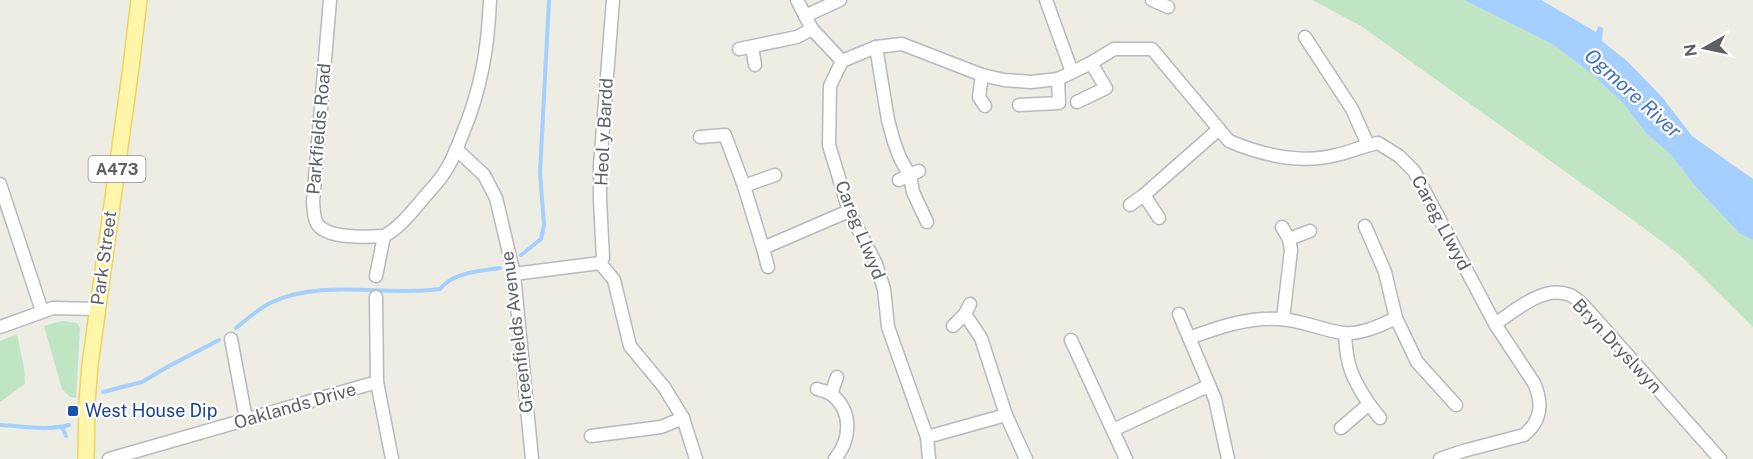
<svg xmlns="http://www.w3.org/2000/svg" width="1753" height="459" font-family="'Public Sans',sans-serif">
<rect width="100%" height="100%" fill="#eeede4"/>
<g fill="#c0e5c4">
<path d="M 1312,0 L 1464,0 L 1554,45 L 1593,75 L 1624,104 L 1645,132 L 1671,155 L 1695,186 L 1740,234 L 1753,240 L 1753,327 L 1680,255 L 1633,220 L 1361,26 Z"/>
<path d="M 62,321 L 77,323 L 80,328 L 76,398 L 70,397 L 62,389 L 44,326 Z"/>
<path d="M 17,334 L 24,368 L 25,384 L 0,402 L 0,341 Z"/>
</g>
<path fill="#a4cffe" d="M 1464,0 L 1541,0 L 1596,32 L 1598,26 L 1603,28 L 1602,41 L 1628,62 L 1662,97 L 1692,136 L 1753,179 L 1753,240 L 1740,234 L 1695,186 L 1671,155 L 1645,132 L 1624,104 L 1593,75 L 1554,45 Z"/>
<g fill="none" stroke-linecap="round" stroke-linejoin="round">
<g stroke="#a4cffe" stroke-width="4">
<path d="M 521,255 L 541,239 L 544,225 L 540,173 L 549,0"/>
<path d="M 236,328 C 246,320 258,309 270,303 C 323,278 385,297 440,289 C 453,272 481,271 500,268"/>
<path d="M 103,392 L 142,382 L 169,366 L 219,340"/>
<path d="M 0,425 C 21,426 48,431 69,425"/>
<path d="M 62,427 L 66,436"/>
</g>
<defs>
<g id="minor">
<path d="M 330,0 L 313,202 C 314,210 313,218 318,225 C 329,239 367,237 384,236"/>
<path d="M 797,0 L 812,29 L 842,61"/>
<path d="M 1046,0 L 1072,72"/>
<path d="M 1152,0 L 1168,7"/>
<path d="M 805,16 L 840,0"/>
<path d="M 1305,37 L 1352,109 L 1368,145"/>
<path d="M 752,47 L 755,65"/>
<path d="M 876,47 L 888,120 L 894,142 L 900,158 L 910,176 L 913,192 L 927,222"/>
<path d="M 739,49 L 797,37 L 812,29"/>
<path d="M 982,75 L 979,97 L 985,106"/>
<path d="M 1077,102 L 1106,88 L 1091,63"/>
<path d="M 1019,105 L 1059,103 L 1058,79"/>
<path d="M 700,137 L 725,135 L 744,186"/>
<path d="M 456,149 L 484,175 L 496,198 L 514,274 L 532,459"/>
<path d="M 775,175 L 744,186 L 763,248 L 849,211"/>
<path d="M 899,180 L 919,171"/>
<path d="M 0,184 L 42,311"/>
<path d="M 1144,195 L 1159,218"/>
<path d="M 1130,205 L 1144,195 L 1219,129"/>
<path d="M 1365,226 L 1385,272 L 1396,318 L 1417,362 L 1456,405"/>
<path d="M 1282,227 L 1289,239 L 1291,250 L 1283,319"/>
<path d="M 1289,239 L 1310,231"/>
<path d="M 763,248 L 768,267"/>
<path d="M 600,263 L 603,258 L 600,200 L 600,166 L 613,0"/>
<path d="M 514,274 L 600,263 L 614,280 L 630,346 L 664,387 L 683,418 L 696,459"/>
<path d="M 376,276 L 384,236 C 399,228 410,214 421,201 C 428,192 438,183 444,173 C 452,162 457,148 462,135 C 481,90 488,49 490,0"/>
<path d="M 376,297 L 377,382 L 392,459"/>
<path d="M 965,314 L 981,338 L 1006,415 L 1026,459"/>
<path d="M 1179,314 L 1215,399 L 1228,459"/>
<path d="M 1495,324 C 1515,311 1544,284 1570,295 C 1575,297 1581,303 1585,307 L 1720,459"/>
<path d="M 953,326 L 965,314 L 970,304"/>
<path d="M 0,327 L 53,308 L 97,309"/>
<path d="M 1189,338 C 1219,327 1248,317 1280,319 C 1301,320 1322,330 1343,333 C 1361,335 1381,325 1396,318"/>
<path d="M 231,339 L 246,419"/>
<path d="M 1071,340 L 1126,459"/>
<path d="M 817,389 C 821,390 827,392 831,394 C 853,411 851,439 835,459"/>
<path d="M 831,394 L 837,377"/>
<path d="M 1369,404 L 1380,418"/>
<path d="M 1341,428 L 1369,404 C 1352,378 1346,365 1345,333"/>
<path d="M 1113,430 L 1208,386"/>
<path d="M 591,436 L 661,427 L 683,418"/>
<path d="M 927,437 L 1006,415"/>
<path d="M 109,459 L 377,382"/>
<path d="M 929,459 L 927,437 L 888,327 L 884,289 L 876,264 L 849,211 L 829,145 L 830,86 L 842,61 L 876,47 L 902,44 L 982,75 L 1004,80 L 1031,82 L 1058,79 L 1091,63 L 1114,49 L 1152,49 L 1229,141 C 1262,155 1301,164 1336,155 C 1350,152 1363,146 1378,143 L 1399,156 L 1414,171 L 1495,324 L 1534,383 C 1543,403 1542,420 1524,435 L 1463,451 L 1440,459"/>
</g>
<path id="major" d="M 86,459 L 87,402 L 90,365 L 131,67 L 139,0"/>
</defs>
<use href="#minor" stroke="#b6b9bd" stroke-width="15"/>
<use href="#major" stroke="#efd35c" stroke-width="18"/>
<use href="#minor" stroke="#fff" stroke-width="12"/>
<use href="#major" stroke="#fef7a9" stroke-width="15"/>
</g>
<rect fill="#1a4fb4" stroke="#fff" stroke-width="2" x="67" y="405" width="12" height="12" rx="3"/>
<g text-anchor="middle" stroke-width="4.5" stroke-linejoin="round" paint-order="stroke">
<rect fill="#fff" stroke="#8d8f92" stroke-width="1.5" x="88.5" y="156" width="57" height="26" rx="4.5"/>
<g font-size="16" font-weight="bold" fill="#5c5f64">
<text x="117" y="175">A473</text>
</g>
<g font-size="18" fill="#5c5f64" stroke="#fff">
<text transform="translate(319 129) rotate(-85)" y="6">Parkfields Road</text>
<text transform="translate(604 132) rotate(-87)" y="6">Heol y Bardd</text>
<text transform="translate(1441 223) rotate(62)" y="6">Careg Llwyd</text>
<text transform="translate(860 230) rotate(68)" y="6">Careg Llwyd</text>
<text transform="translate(104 258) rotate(-82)" y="6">Park Street</text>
<text transform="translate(517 332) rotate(-97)" y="6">Greenfields Avenue</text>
<text transform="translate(1617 346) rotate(47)" y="6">Bryn Dryslwyn</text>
<text transform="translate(295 406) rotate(-16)" y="6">Oaklands Drive</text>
</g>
<g font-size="18" fill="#164399" stroke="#fff" text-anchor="start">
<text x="85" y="417">West House Dip</text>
</g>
<g font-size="20" font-style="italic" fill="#4372b8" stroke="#fff">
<text transform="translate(1633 93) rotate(42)" y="7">Ogmore River</text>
</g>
</g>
<g transform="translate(1705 48) rotate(261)" stroke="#ffffff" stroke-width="4.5" paint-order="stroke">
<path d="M0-4.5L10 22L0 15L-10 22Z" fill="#5c5f64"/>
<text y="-9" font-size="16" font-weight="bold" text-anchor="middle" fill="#5c5f64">N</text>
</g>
</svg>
